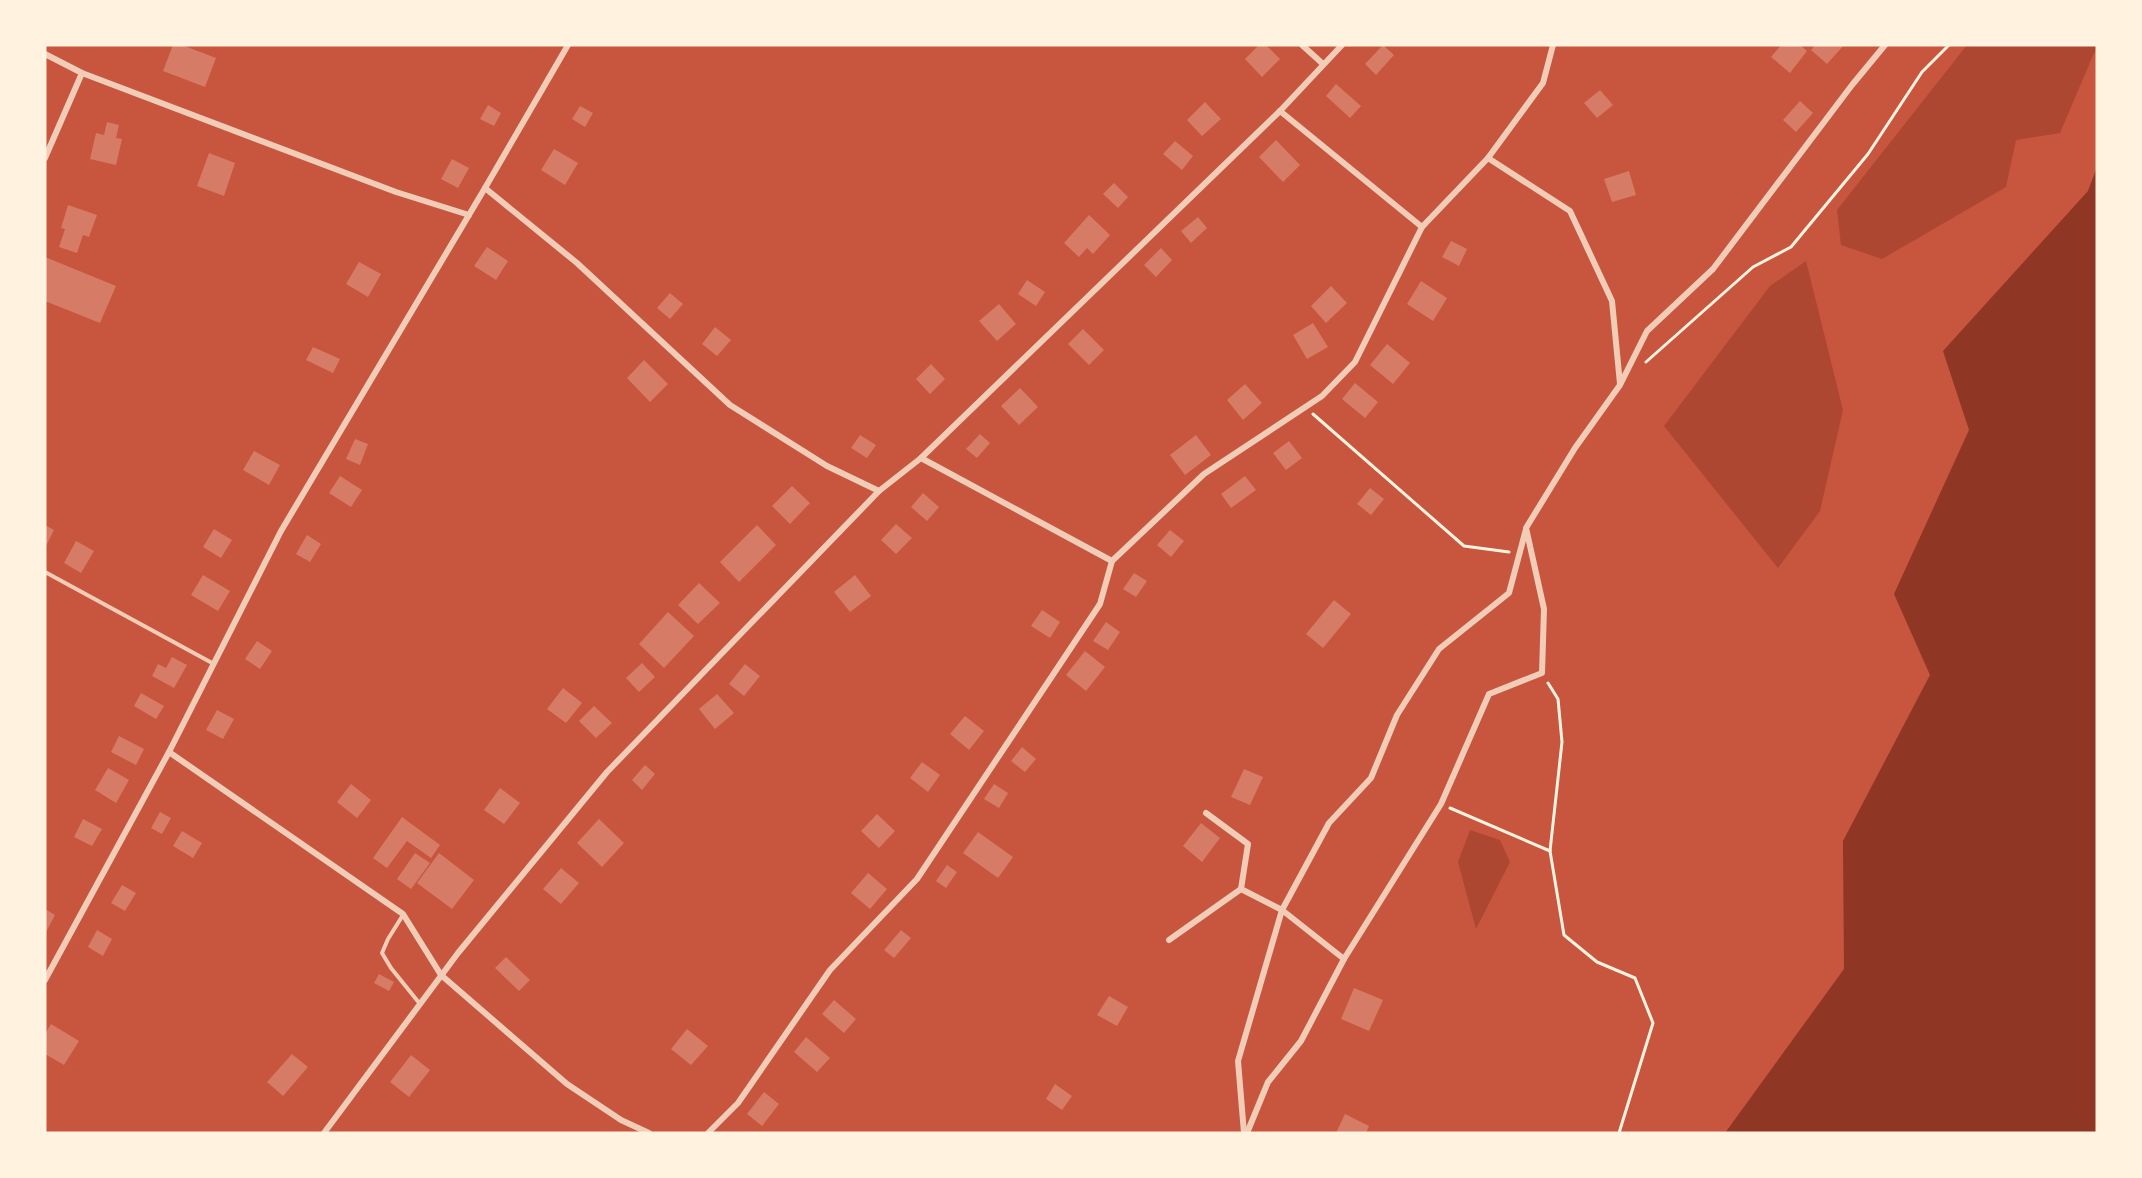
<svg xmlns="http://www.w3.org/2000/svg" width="2142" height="1178" font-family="'DM Sans',sans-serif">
<rect width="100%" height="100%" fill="#c8553d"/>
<g fill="#ae4732">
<path d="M 1967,45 L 2097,45 L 2097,51 L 2094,53 L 2060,133 L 2016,140 L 2006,187 L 1882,259 L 1841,245 L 1837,210 Z"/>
<path d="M 1806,261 L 1843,410 L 1820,511 L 1778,568 L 1664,426 L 1770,286 Z"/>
<path d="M 1470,830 L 1500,840 L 1510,862 L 1476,929 L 1458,862 Z"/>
</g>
<path fill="#8f3625" d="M 2097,167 L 2097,1133 L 1725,1133 L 1844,969 L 1843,841 L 1930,675 L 1894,594 L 1969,430 L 1943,351 L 2088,191 Z"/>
<g fill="#d67c66">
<path d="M 173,45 L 182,45 L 216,58 L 205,87 L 163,71 Z"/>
<path d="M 1259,45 L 1266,45 L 1280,59 L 1262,77 L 1245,59 Z"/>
<path d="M 1383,45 L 1394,55 L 1376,75 L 1365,64 Z"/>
<path d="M 1781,45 L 1800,45 L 1807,51 L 1790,73 L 1771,57 Z"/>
<path d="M 1815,45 L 1844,45 L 1827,64 L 1811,50 Z"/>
<path d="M 1336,84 L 1361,106 L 1350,118 L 1326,96 Z"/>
<path d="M 1600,90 L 1613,105 L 1597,118 L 1584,103 Z"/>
<path d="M 1800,101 L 1813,113 L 1796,132 L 1783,120 Z"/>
<path d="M 1205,102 L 1221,119 L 1202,136 L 1187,120 Z"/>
<path d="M 488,105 L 501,113 L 494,126 L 480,119 Z"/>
<path d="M 580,106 L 593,113 L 585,127 L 572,119 Z"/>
<path d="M 107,122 L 119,125 L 116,138 L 122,139 L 116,165 L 90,159 L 96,133 L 104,135 Z"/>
<path d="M 1276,140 L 1300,165 L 1283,182 L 1259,157 Z"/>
<path d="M 1175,141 L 1193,156 L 1182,170 L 1163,154 Z"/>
<path d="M 554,149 L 578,163 L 565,185 L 541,170 Z"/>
<path d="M 209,153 L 235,163 L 224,196 L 197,186 Z"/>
<path d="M 452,159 L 469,168 L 458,188 L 441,179 Z"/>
<path d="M 1629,171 L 1636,195 L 1612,202 L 1604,179 Z"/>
<path d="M 1114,183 L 1128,197 L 1118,208 L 1103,194 Z"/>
<path d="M 68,205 L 97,215 L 89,237 L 83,235 L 77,253 L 59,247 L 65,229 L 61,228 Z"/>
<path d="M 1089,215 L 1110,235 L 1093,254 L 1087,248 L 1079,257 L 1064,243 Z"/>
<path d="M 1198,217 L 1207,228 L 1191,243 L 1181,231 Z"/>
<path d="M 1451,241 L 1467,249 L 1459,266 L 1442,257 Z"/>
<path d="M 487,247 L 508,261 L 496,280 L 474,266 Z"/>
<path d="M 1161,248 L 1172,260 L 1156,277 L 1144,265 Z"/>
<path d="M 45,257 L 116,286 L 100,323 L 45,301 Z"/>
<path d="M 359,262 L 381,274 L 368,297 L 346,284 Z"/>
<path d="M 1027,280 L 1045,292 L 1036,306 L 1018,294 Z"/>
<path d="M 1421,281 L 1447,298 L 1433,321 L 1407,304 Z"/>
<path d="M 1331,286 L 1347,303 L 1326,323 L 1311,306 Z"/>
<path d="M 670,293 L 683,304 L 670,319 L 657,308 Z"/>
<path d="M 999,304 L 1016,324 L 997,341 L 979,321 Z"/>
<path d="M 1313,323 L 1328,347 L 1307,359 L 1293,335 Z"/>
<path d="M 715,327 L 731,340 L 717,356 L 702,344 Z"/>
<path d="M 1083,329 L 1104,350 L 1089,365 L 1068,344 Z"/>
<path d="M 1387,344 L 1410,363 L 1393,384 L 1370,365 Z"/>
<path d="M 313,347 L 340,359 L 333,373 L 306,360 Z"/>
<path d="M 644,360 L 668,384 L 650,402 L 627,378 Z"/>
<path d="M 931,364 L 945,379 L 930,394 L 916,379 Z"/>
<path d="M 1355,383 L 1378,402 L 1365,418 L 1342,399 Z"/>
<path d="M 1245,384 L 1262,403 L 1243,420 L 1227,400 Z"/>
<path d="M 1020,388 L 1038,407 L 1019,425 L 1001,406 Z"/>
<path d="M 980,434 L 990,443 L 977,458 L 966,449 Z"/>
<path d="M 860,435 L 876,445 L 867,458 L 851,448 Z"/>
<path d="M 1196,435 L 1211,455 L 1185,475 L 1170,455 Z"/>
<path d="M 355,439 L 368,444 L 360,465 L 346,459 Z"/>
<path d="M 1289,441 L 1302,458 L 1286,470 L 1273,453 Z"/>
<path d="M 254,451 L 280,465 L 269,485 L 243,470 Z"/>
<path d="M 340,476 L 362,490 L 351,507 L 329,493 Z"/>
<path d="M 1245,476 L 1256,490 L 1231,508 L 1221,494 Z"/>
<path d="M 792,486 L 810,503 L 790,524 L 772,506 Z"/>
<path d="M 1370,488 L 1384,499 L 1371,515 L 1357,504 Z"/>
<path d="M 923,493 L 939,507 L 927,521 L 911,507 Z"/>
<path d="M 896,524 L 912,538 L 896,554 L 881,540 Z"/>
<path d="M 45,525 L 54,530 L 45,548 Z"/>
<path d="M 757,525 L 776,545 L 739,582 L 720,562 Z"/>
<path d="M 214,529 L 232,540 L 221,558 L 203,547 Z"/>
<path d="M 1170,530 L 1184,541 L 1171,557 L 1157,545 Z"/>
<path d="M 307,535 L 321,544 L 310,562 L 296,554 Z"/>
<path d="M 76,541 L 94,551 L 81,573 L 64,563 Z"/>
<path d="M 1134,573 L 1147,581 L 1136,597 L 1123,589 Z"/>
<path d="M 203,575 L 230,591 L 218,611 L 191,595 Z"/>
<path d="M 855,575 L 871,596 L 850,612 L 834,592 Z"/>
<path d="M 699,583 L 720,603 L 698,624 L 678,605 Z"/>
<path d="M 1334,600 L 1351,614 L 1323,648 L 1306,634 Z"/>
<path d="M 1042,610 L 1060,622 L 1050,638 L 1031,626 Z"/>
<path d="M 668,612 L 694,636 L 664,668 L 639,644 Z"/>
<path d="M 1106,622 L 1120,632 L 1108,650 L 1093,641 Z"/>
<path d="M 257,641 L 272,651 L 260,669 L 245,659 Z"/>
<path d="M 1085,651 L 1105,667 L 1086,691 L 1066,675 Z"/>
<path d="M 172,657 L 187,665 L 174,688 L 152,676 L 158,664 L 166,668 Z"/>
<path d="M 642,663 L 655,677 L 639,692 L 626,678 Z"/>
<path d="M 745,664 L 760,676 L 744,696 L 729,684 Z"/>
<path d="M 563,688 L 582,703 L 566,723 L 547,709 Z"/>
<path d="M 141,693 L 164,706 L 156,719 L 134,706 Z"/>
<path d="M 717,694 L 734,713 L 715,729 L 699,709 Z"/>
<path d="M 594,706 L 612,723 L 596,738 L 579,721 Z"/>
<path d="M 217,710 L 234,719 L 223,739 L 206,730 Z"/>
<path d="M 965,716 L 984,731 L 969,750 L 950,734 Z"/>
<path d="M 119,736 L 144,749 L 136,765 L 111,752 Z"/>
<path d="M 1022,747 L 1036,759 L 1025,772 L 1011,761 Z"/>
<path d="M 922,762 L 940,775 L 928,792 L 910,778 Z"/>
<path d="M 645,765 L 655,774 L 642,790 L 632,780 Z"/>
<path d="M 108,768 L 129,780 L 116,803 L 95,790 Z"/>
<path d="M 1244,769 L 1263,777 L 1250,805 L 1231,797 Z"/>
<path d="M 351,784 L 371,800 L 357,818 L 337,802 Z"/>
<path d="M 994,784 L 1008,793 L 999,808 L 984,799 Z"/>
<path d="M 500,788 L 520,803 L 504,824 L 484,810 Z"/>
<path d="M 160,812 L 171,818 L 162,834 L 151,828 Z"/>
<path d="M 877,814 L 895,831 L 879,848 L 861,831 Z"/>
<path d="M 402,817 L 440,845 L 431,858 L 407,841 L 387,868 L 373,858 Z"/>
<path d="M 83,819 L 102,829 L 92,846 L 74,837 Z"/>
<path d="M 599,819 L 624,843 L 602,867 L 577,843 Z"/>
<path d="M 1201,823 L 1220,838 L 1202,862 L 1183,846 Z"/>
<path d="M 182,831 L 202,843 L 193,858 L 173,846 Z"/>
<path d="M 978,832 L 1013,857 L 998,878 L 963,853 Z"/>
<path d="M 415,853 L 430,863 L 411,889 L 397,879 Z"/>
<path d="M 439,853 L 474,880 L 452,909 L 417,883 Z"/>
<path d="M 947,865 L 957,872 L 946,888 L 936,881 Z"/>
<path d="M 561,868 L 579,883 L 561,904 L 543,889 Z"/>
<path d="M 868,873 L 887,889 L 870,909 L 851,893 Z"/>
<path d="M 122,885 L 136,893 L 125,911 L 111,903 Z"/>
<path d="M 45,909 L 55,915 L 45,934 Z"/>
<path d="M 97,930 L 112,939 L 103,956 L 88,947 Z"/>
<path d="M 901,930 L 911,938 L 894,958 L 884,950 Z"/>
<path d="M 506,957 L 530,980 L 519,991 L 495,968 Z"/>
<path d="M 379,974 L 394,982 L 389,991 L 374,983 Z"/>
<path d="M 1354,988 L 1383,1000 L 1369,1031 L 1341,1019 Z"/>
<path d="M 1109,996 L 1128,1007 L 1117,1026 L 1097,1015 Z"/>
<path d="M 834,1000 L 856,1019 L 844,1033 L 822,1014 Z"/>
<path d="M 51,1024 L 79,1041 L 64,1065 L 45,1054 L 45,1034 Z"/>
<path d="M 687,1029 L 708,1046 L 691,1065 L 671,1049 Z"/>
<path d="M 806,1037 L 830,1058 L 817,1072 L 794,1052 Z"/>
<path d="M 292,1054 L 308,1067 L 283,1096 L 267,1082 Z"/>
<path d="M 411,1055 L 430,1070 L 409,1097 L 390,1082 Z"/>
<path d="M 1055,1084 L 1072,1096 L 1062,1110 L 1046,1099 Z"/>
<path d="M 764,1092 L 779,1104 L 762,1126 L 747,1114 Z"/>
<path d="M 1345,1114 L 1369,1126 L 1366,1133 L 1336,1133 Z"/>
</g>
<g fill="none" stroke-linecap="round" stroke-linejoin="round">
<g stroke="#fff3e0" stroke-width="3">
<path d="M 1646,362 L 1753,267 L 1791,247 L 1868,154 L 1922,72 L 1949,45"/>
<path d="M 1313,414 L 1464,546 L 1509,552"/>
<path d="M 1548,683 L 1558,699 L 1562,742 L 1550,851 L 1564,935 L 1597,962 L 1635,978 L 1653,1023 L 1619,1133"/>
<path d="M 1450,808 L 1550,851"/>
</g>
<g stroke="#f1ccb7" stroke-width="4">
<path d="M 45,572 L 214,664"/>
<path d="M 403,915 L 388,939 L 382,953 L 391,968 L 420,1004"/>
</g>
<g stroke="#f1ccb7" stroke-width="6">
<path d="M 1302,45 L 1323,64"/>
<path d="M 45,54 L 82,73 L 396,192 L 469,215"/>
<path d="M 1280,111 L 1422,227"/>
<path d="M 45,158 L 82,73"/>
<path d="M 1488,158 L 1570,211 L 1612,301 L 1620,384"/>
<path d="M 485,188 L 577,263 L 730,405 L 827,466 L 879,491"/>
<path d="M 921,458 L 1112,561"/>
<path d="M 169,752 L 403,914 L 441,975 L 567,1084 L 621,1120 L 649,1133"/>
<path d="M 1206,813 L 1248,844 L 1241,889 L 1282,910 L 1344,959"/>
<path d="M 1169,940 L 1241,889"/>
<path d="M 45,980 L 169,752 L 281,531 L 485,188 L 568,45"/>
<path d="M 324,1133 L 458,953 L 607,772 L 879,491 L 921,458 L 1280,111 L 1342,45"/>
<path d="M 708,1133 L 738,1103 L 830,970 L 917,879 L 1100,604 L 1112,561 L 1204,474 L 1322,396 L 1355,362 L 1422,227 L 1488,158 L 1543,83 L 1553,45"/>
<path d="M 1244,1133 L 1238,1061 L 1282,910 L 1329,823 L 1371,778 L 1397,715 L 1439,649 L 1509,593 L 1526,529"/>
<path d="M 1247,1133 L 1268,1082 L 1301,1041 L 1344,959 L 1441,804 L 1489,694 L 1542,673 L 1544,609 L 1526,528 L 1575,448 L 1620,385 L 1647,331 L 1713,269 L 1852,85 L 1885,45"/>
</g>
</g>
<rect width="2142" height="1178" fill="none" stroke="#fff3e0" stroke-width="93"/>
</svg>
